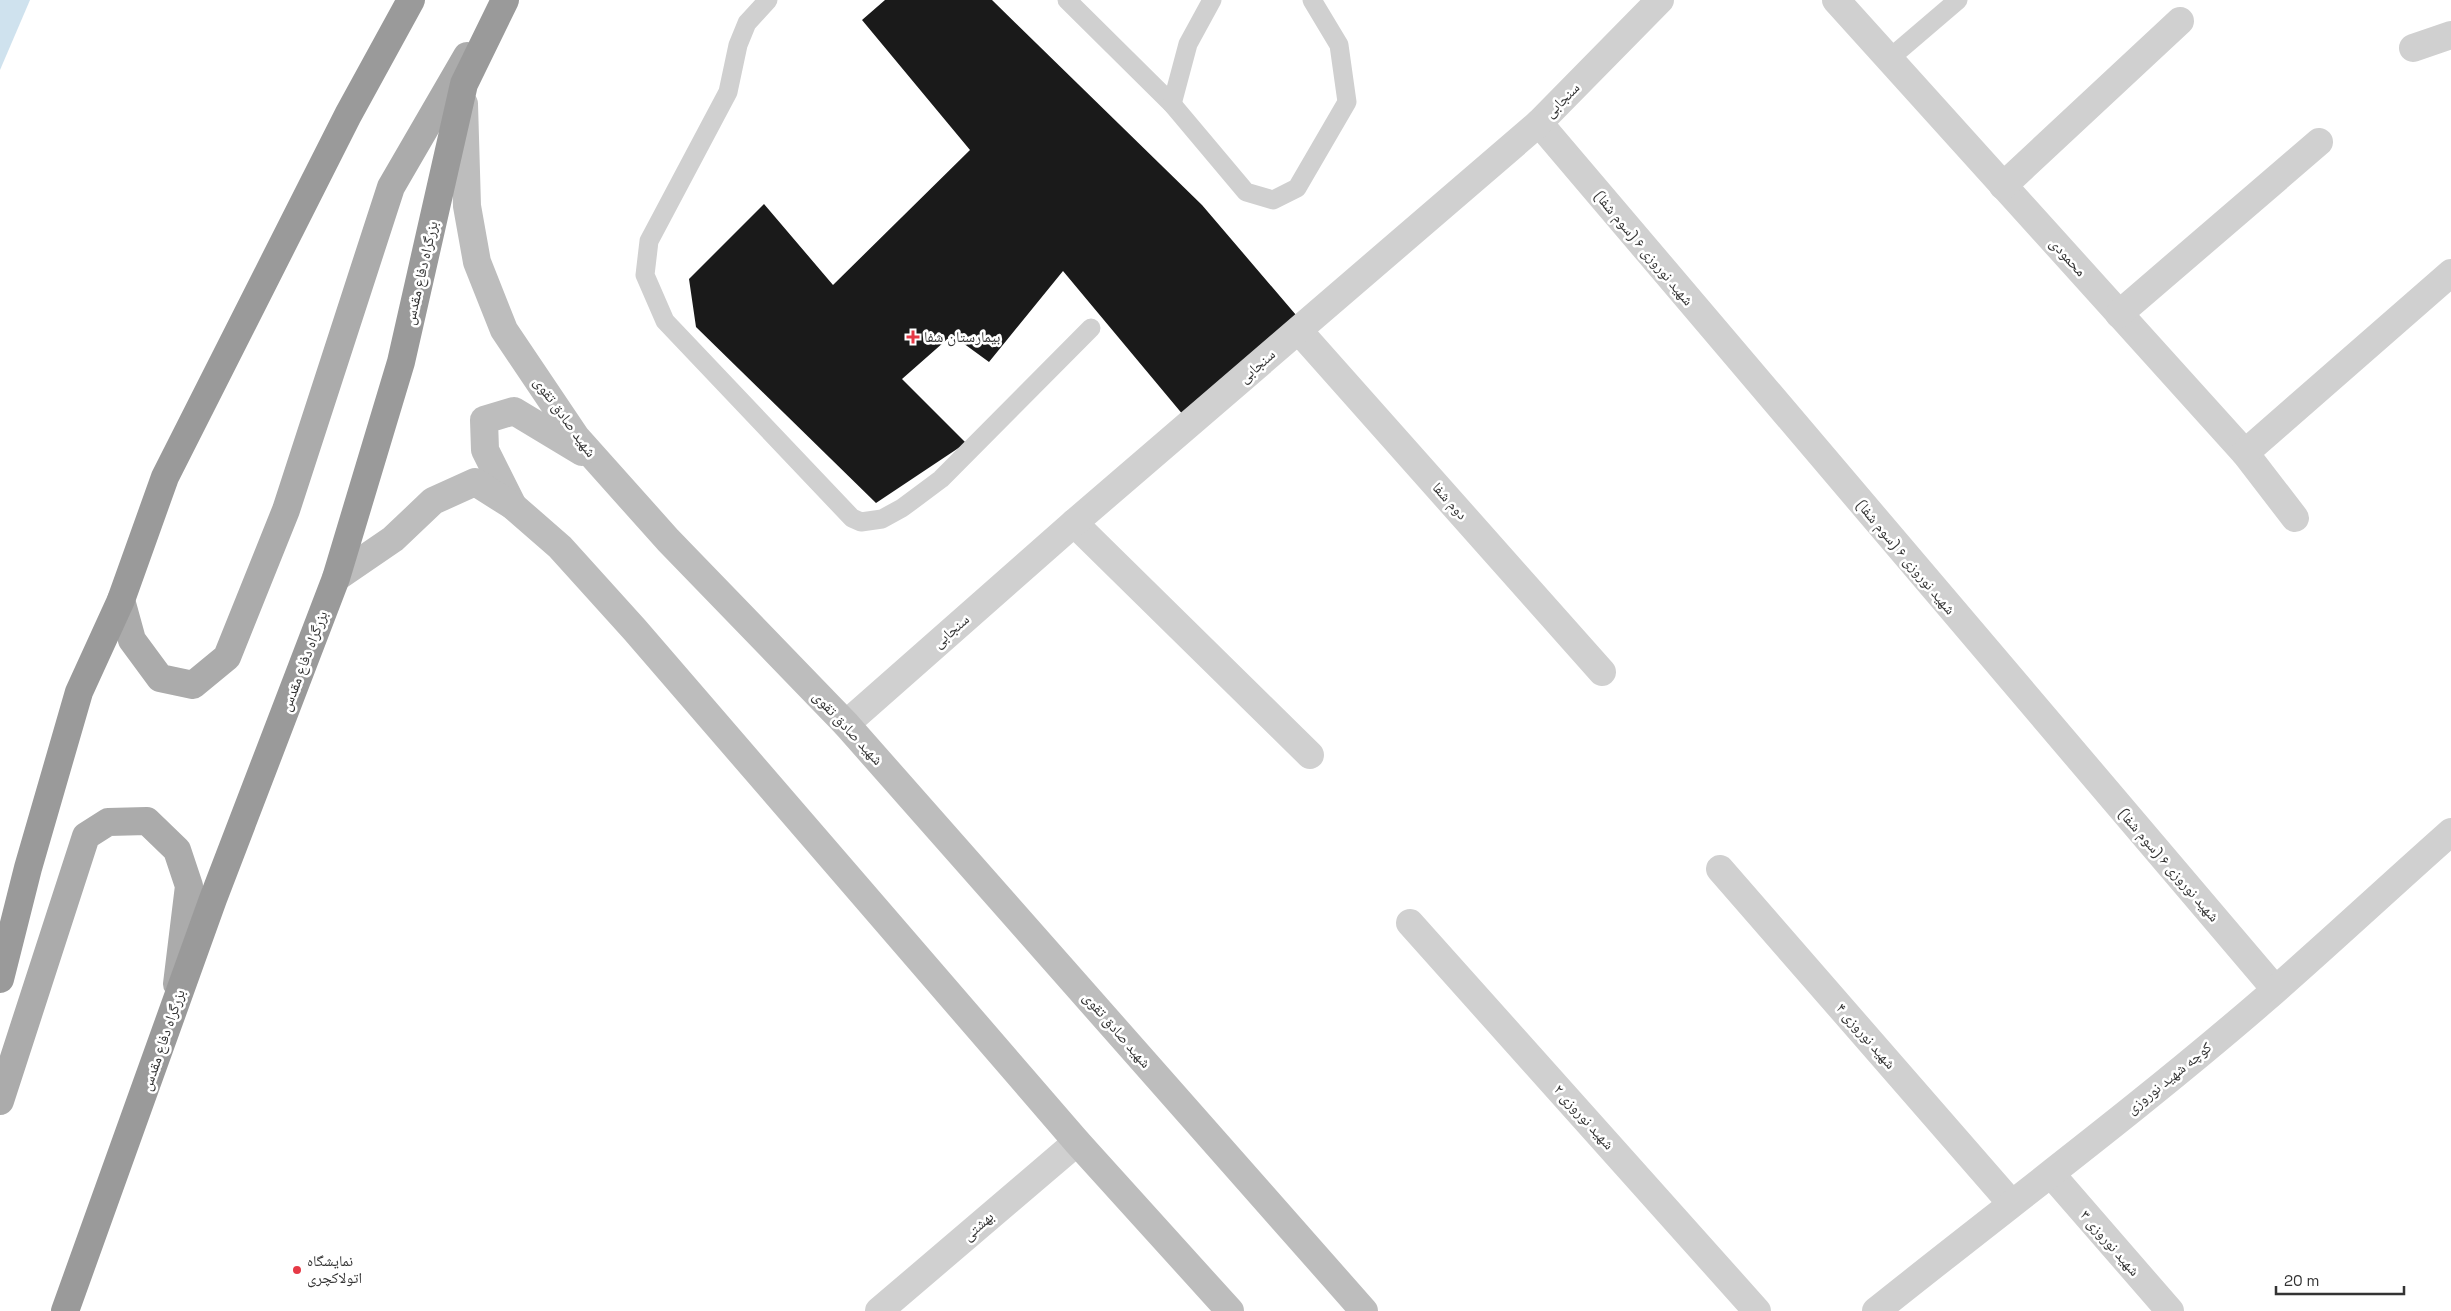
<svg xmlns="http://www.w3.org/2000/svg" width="2451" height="1311" font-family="'Space Grotesk','Noto Naskh Arabic',sans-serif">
<rect width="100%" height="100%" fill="#fff"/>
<path fill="#cfe2ee" d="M 0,0 L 30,0 L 0,70 Z"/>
<path fill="#1a1a1a" d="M 885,0 L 992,0 L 1202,205 L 1296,315 L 1184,416 L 1063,271 L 989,362 L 952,335 L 902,379 L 966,443 L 876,503 L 696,327 L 689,279 L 764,204 L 833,285 L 970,150 L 862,20 Z"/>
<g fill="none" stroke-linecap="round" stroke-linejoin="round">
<g stroke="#d0d0d0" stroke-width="19">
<path d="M 768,0 L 747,23 L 738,45 L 728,92 L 649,241 L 645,275 L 665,321 L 852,518 L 861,522 L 882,519 L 902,508 L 941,479 L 1091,328"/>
<path d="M 1067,0 L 1172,104 L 1246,192 L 1273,200 L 1297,188 L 1347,102 L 1339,45 L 1312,0"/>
<path d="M 1889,59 L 1958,0"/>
<path d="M 1172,104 L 1188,44 L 1212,0"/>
</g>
<g stroke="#d0d0d0" stroke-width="28">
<path d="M 1836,0 L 2245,453 L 2295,518"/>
<path d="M 2413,48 L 2451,35"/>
<path d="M 1539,123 L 2275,989"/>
<path d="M 2003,186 L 2180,21"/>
<path d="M 2119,314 L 2319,142"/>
<path d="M 1299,331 L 1602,672"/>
<path d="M 2245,453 L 2451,273"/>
<path d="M 1074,523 L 1310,755"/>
<path d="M 846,724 L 1074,523 L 1539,123 L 1660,0"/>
<path d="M 1720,869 L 2011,1203"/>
<path d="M 1410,923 L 1757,1311"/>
<path d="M 2051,1174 L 2170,1311"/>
<path d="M 879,1311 L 1077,1142"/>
<path d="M 1876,1311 C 2006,1207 2139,1108 2265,999 C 2328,944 2389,887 2451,832"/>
</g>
<g stroke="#bdbdbd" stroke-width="28">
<path d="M 464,104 L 467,206 L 477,262 L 504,330 L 576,437 L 668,540 L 846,724 L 1364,1311"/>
<path d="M 513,506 L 485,450 L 484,420 L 514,411 L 582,452"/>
<path d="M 336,578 L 393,539 L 433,501 L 475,482 L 513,506 L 560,547 L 635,630 L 1077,1142 L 1230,1311"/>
</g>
<g stroke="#ababab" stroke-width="28">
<path d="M 121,600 L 132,640 L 160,678 L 193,685 L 227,657 L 286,510 L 391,187 L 467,56"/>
<path d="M 0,1101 L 86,836 L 108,822 L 147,821 L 177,850 L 189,886 L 177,984"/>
</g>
<g stroke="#9a9a9a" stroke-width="28">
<path d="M 0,979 L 28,868 L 79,692 L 121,600 L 165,477 L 348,115 L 411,0"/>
<path d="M 65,1311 L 213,899 L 336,578 L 401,362 L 464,84 L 505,0"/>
</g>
</g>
<g fill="#e63946" stroke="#fff" stroke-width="2">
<path d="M910.5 329.5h5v5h5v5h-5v5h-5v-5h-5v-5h5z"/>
<circle cx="297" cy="1270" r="5"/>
</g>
<g text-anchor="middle" stroke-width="5" stroke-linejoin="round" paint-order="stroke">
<g font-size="15" fill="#333" stroke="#fff">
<text transform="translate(1562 100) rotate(-45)" y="5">سنجابی</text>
<text transform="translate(1644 248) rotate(50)" y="5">شهید نوروزی ۶ (سوم شفا)</text>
<text transform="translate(2068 257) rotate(48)" y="5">محمودی</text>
<text transform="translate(421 273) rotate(-77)" y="5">بزرگراه دفاع مقدس</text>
<text transform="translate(1257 366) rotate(-41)" y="5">سنجابی</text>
<text transform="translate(565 417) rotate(54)" y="5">شهید صادق تقوی</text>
<text transform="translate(1450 501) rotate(48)" y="5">دوم شفا</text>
<text transform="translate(1906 557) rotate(50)" y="5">شهید نوروزی ۶ (سوم شفا)</text>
<text transform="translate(951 631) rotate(-41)" y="5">سنجابی</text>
<text transform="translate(304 661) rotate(-69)" y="5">بزرگراه دفاع مقدس</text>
<text transform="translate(848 728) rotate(47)" y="5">شهید صادق تقوی</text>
<text transform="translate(2169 865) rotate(49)" y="5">شهید نوروزی ۶ (سوم شفا)</text>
<text transform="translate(1117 1030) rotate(49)" y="5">شهید صادق تقوی</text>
<text transform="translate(1866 1036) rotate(49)" y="5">شهید نوروزی ۴</text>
<text transform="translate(163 1040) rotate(-71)" y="5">بزرگراه دفاع مقدس</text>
<text transform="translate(2169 1078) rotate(-39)" y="5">کوچه شهید نوروزی</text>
<text transform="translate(1584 1117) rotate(48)" y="5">شهید نوروزی ۲</text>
<text transform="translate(978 1226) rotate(-41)" y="5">بهشتی</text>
<text transform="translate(2110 1243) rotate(49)" y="5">شهید نوروزی ۳</text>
</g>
<g font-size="15" fill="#333" stroke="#fff" text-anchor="start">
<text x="924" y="342">بیمارستان شفا</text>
<text x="307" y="1266">نمایشگاه<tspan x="307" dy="17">اتولاکچری</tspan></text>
</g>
</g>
<path d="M2276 1286v8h128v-8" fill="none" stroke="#333333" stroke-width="2.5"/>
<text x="2284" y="1286" font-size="15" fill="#333333" stroke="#ffffff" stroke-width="4" paint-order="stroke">20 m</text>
</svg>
